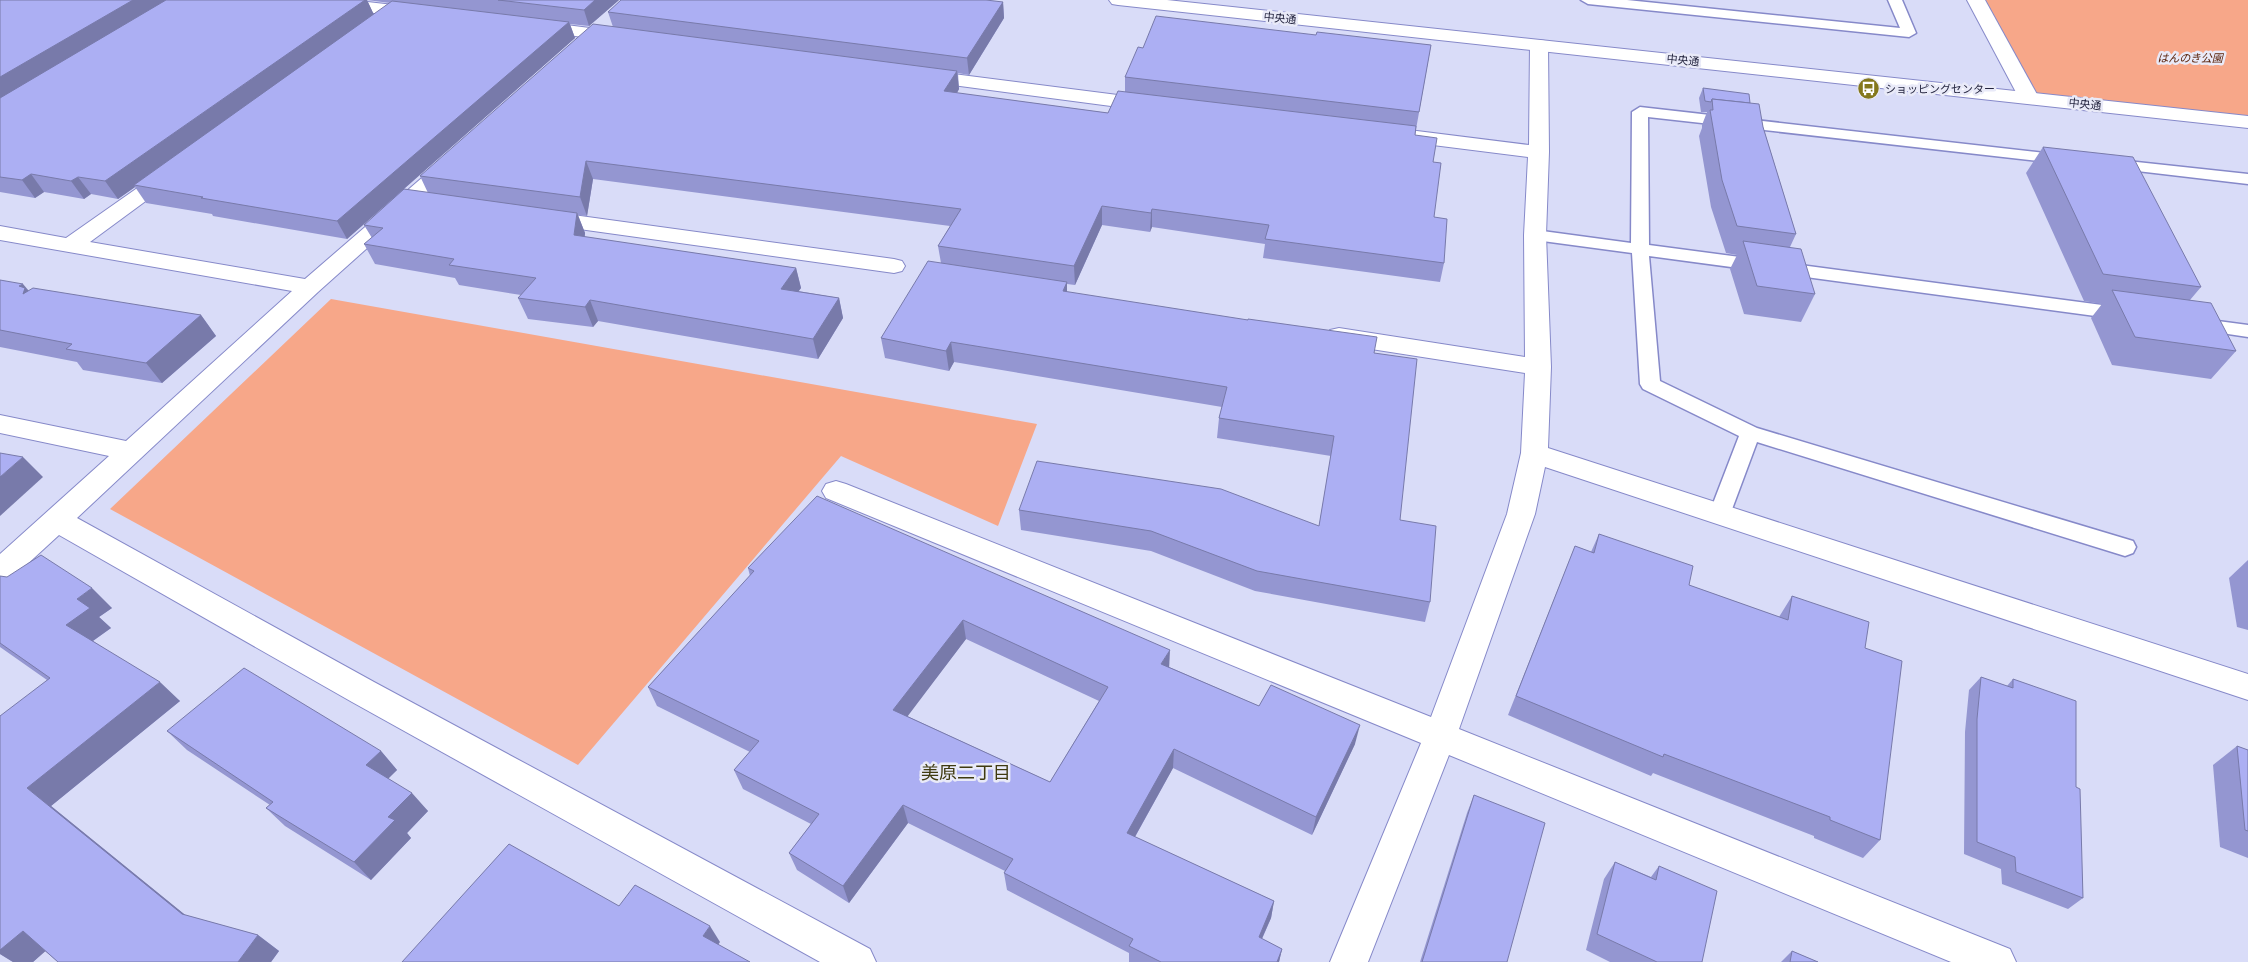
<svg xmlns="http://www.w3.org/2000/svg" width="2248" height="962" font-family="'PT Serif','Noto Sans JP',serif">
<rect width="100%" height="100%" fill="#d9dcf8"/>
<g fill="#f7a789">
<path d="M 1976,0 L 2248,0 L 2248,122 L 2029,98 Z"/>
<path d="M 331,299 L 1037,424 L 998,526 L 841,456 L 578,765 L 110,509 Z"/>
</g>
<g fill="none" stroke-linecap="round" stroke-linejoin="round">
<defs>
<g id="lane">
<path d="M 1581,0 L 1627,0 L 1900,28 L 1888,0 L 1902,0 L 1916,33 L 1909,37 L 1588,4 Z"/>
<path d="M 1640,107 L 2072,156 L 2074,159 L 2072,162 L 2066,164 L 1648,117 L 1649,245 L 2125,308 L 2132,310 L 2134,314 L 2132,318 L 2125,320 L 1649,256 L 1660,381 L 1757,428 L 2133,541 L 2136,547 L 2133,553 L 2125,556 L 1757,442 L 1728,520 L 1720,522 L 1712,520 L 1709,514 L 1739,436 L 1643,389 L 1640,384 L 1632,253 L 1535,240 L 1529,239 L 1526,235 L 1529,231 L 1535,230 L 1631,243 L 1632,112 Z"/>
<path d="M 2109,159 L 2248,174 L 2248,184 L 2103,167 L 2101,164 L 2103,161 Z"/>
<path d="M 2195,318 L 2248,325 L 2248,337 L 2188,328 L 2186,324 L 2188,320 Z"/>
</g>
<g id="street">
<path d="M 293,0 L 350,0 L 420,8 L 426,9 L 429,13 L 426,17 L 420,18 L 302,5 L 296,4 Z"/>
<path d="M 1967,0 L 1985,0 L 2039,98 L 2036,102 L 2022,102 L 2019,98 Z"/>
<path d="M 535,21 L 621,32 L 627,33 L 630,37 L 627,41 L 621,42 L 529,30 L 526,26 L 529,22 Z"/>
<path d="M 1539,40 L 1545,41 L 1548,45 L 1549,152 L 1546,235 L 1551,367 L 1548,448 L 2248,674 L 2248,700 L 1545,467 L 1535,514 L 1459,729 L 2010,949 L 2016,962 L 1951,962 L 1449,755 L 1368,962 L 1330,962 L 1421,743 L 826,498 L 822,491 L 826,484 L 836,481 L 846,484 L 1431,717 L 1507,514 L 1521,453 L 1525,373 L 1339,344 L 1330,342 L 1327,336 L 1330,330 L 1339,328 L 1525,357 L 1524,235 L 1528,157 L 1401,141 L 1394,139 L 1391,135 L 1394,131 L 1401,129 L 1529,145 L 1530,45 L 1533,41 Z"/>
<path d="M 922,70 L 1149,99 L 1156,101 L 1159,105 L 1156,109 L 1149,111 L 915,80 L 913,76 L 915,72 Z"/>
<path d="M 453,155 L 460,157 L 463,161 L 460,165 L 318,292 L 77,518 L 374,682 L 870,949 L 876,962 L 820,962 L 352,702 L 59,535 L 10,580 L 0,584 L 0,554 L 109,456 L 0,433 L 0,415 L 126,441 L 292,291 L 0,240 L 0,226 L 66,238 L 163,170 L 170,168 L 177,170 L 181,174 L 177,178 L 90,242 L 305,279 L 446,157 Z"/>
<path d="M 544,211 L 894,259 L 902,261 L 905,266 L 902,271 L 894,273 L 536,223 L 533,218 L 536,213 Z"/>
</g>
<path id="secondary" d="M 1109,0 L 1167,0 L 2248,116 L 2248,128 L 1118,5 L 1112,4 Z"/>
</defs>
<use href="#lane" stroke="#8689c9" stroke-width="3"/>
<use href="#street" stroke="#8689c9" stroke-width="2"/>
<use href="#secondary" stroke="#8689c9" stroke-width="2"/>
<use href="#lane" fill="#fff" fill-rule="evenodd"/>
<use href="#street" fill="#fff" fill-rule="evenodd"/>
<use href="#secondary" fill="#fff" fill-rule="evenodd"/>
</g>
<g fill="#9496d1" fill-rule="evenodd">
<path d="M 0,0 L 619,0 L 589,26 L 570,24 L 575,38 L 404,189 L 428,193 L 420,176 L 613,27 L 608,12 L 1003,2 L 1004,18 L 969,75 L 958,73 L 959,89 L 957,93 L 1108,113 L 1125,92 L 1125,77 L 1143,48 L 1316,35 L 1431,45 L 1415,135 L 1433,162 L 1434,217 L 1444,263 L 1440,282 L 1263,258 L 1265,244 L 1152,227 L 1150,232 L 1102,225 L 1075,285 L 1067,284 L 1067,292 L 1374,353 L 1400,520 L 1430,602 L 1425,622 L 1255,591 L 1151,551 L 1021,530 L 1019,510 L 1319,526 L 1331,456 L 1217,438 L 1219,418 L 1222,407 L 954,362 L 949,371 L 885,358 L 881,338 L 941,263 L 938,246 L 950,226 L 593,179 L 587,216 L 578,215 L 585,233 L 585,237 L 796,268 L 801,288 L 798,291 L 839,298 L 843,318 L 818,359 L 598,321 L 593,327 L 528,319 L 518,298 L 521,295 L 459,285 L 455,278 L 375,264 L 364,244 L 372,238 L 364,225 L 395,197 L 347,239 L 213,216 L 212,214 L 146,203 L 135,187 L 118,199 L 91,194 L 84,199 L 44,192 L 35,198 L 0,192 ZM 367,0 L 390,3 L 374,15 Z"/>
<path d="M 1703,88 L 1750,103 L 1763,127 L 1796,234 L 1790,247 L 1815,294 L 1801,322 L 1744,314 L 1730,269 L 1737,255 L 1726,253 L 1711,207 L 1699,136 L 1702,128 L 1702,125 L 1707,112 L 1701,112 L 1699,98 Z"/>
<path d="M 2043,147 L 2201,287 L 2190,300 L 2236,351 L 2211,379 L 2112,365 L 2091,318 L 2102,304 L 2084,301 L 2026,173 Z"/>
<path d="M 0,280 L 28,291 L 201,315 L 216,336 L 162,383 L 83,370 L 77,362 L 0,347 Z"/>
<path d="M 1599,534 L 1689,585 L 1779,617 L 1792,596 L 1865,648 L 1880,840 L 1863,858 L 1814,838 L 1814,836 L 1653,773 L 1651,776 L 1508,715 L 1575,546 L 1591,552 Z"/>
<path d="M 2248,560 L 2248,630 L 2237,627 L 2229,578 Z"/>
<path d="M 748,568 L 1169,667 L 1259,706 L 1355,744 L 1312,835 L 1173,768 L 1135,837 L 1274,901 L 1271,918 L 1262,939 L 1282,949 L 1279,962 L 1129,962 L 1129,953 L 1007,890 L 1004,873 L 1005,871 L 908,823 L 849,903 L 797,870 L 789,853 L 811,824 L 743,789 L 734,770 L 750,752 L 657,706 L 648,687 L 750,576 ZM 966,639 L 1099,701 L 1050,782 L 907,716 Z"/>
<path d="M 0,576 L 112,608 L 99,617 L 111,628 L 93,641 L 180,701 L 51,806 L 185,915 L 258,935 L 279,951 L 271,962 L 58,962 L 45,951 L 33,962 L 13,962 L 0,954 L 47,680 L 0,647 Z"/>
<path d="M 1981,677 L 2007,686 L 2013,679 L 2076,787 L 2083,898 L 2068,909 L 2002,884 L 2001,869 L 1964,854 L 1965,732 L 1969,690 Z"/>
<path d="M 167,731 L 381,751 L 397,770 L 388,778 L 428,811 L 407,833 L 411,838 L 371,880 L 285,826 L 266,808 L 270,805 L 187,750 Z"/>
<path d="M 2237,746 L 2248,750 L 2248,858 L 2220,847 L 2213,765 Z"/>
<path d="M 1474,795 L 1507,962 L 1420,962 L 1467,813 Z"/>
<path d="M 1615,862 L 1651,877 L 1659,866 L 1702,962 L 1610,962 L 1586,950 L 1604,879 Z"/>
<path d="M 1792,951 L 1818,962 L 1781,962 Z"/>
</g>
<g fill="#787aaa">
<path d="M 133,0 L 170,0 L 0,102 L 0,77 Z"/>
<path d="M 365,0 L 367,0 L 374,15 L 134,185 L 135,187 L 118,199 L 105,181 Z"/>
<path d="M 595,0 L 619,0 L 589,26 L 584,10 Z"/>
<path d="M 1003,2 L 1004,18 L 969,75 L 967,58 Z"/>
<path d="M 569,22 L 575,38 L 347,239 L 337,221 Z"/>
<path d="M 957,71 L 959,89 L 947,110 L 944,91 Z"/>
<path d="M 586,161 L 593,179 L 587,216 L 580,197 Z"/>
<path d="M 31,174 L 44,192 L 35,198 L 22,180 Z"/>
<path d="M 78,177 L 91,194 L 84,199 L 71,181 Z"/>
<path d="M 1102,206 L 1102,225 L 1075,285 L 1074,266 Z"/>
<path d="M 1152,209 L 1152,227 L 1150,232 L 1151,213 Z"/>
<path d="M 577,213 L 585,233 L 582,255 L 574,235 Z"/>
<path d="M 796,268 L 801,288 L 786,309 L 781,289 Z"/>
<path d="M 1067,282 L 1067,302 L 1063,291 Z"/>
<path d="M 23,284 L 40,304 L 23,294 L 19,286 Z"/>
<path d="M 839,298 L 843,318 L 818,359 L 813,339 Z"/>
<path d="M 590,300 L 598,321 L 593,327 L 585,307 Z"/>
<path d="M 201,315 L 216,336 L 162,383 L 146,363 Z"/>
<path d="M 951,342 L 954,362 L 949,371 L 946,351 Z"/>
<path d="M 23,457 L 43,477 L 0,516 L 0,477 Z"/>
<path d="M 92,588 L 112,608 L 99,617 L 111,628 L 87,645 L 66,625 L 77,599 Z"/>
<path d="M 963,620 L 966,639 L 898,729 L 893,710 Z"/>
<path d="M 1170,650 L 1169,670 L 1161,664 Z"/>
<path d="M 160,682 L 180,701 L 51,806 L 205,931 L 182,914 L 27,788 Z"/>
<path d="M 1360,725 L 1355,744 L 1312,835 L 1316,817 Z"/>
<path d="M 1174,749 L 1173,768 L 1127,851 L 1127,833 Z"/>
<path d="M 381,751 L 397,770 L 383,784 L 366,765 Z"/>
<path d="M 412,793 L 428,811 L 407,833 L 411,838 L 371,880 L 354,862 L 388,817 Z"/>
<path d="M 903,805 L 908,823 L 849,903 L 843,886 Z"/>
<path d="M 1274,901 L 1271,918 L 1255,954 L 1259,937 Z"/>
<path d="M 710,926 L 720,942 L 713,952 L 703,936 Z"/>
<path d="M 23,931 L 49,948 L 33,962 L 13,962 L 0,954 L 0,950 Z"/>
<path d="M 258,935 L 279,951 L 271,962 L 238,962 Z"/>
<path d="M 1282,949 L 1279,962 L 1277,962 Z"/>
</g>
<g fill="#acaff3" stroke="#787aaa" fill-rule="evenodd">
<path d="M 0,0 L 133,0 L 0,77 Z"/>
<path d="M 166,0 L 365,0 L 105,181 L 78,177 L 71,181 L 31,174 L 22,180 L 0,177 L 0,98 Z"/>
<path d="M 498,0 L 595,0 L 584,10 Z"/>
<path d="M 621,0 L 986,0 L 1003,2 L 967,58 L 608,12 Z"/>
<path d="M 392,1 L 569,22 L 337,221 L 201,198 L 203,197 L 134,185 Z"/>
<path d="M 1156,16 L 1316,35 L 1317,32 L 1431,45 L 1419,112 L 1125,77 L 1138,47 L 1143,48 Z"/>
<path d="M 593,24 L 957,71 L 944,91 L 1108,113 L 1118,91 L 1416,126 L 1415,135 L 1437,138 L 1433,162 L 1441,163 L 1434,217 L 1447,219 L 1444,263 L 1265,239 L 1269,225 L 1152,209 L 1151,213 L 1102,206 L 1074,266 L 938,246 L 961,209 L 586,161 L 580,197 L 420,176 Z"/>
<path d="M 1703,88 L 1749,94 L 1750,103 L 1712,99 L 1711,102 L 1705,101 Z"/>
<path d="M 1712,99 L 1759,104 L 1763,127 L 1796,234 L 1737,226 L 1722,180 L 1710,110 L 1713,110 Z"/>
<path d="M 2043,147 L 2133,157 L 2201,287 L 2103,274 Z"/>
<path d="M 404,189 L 577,213 L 574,235 L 796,268 L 781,289 L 839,298 L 813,339 L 590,300 L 585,307 L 518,298 L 536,278 L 449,265 L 454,259 L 364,244 L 383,228 L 364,225 Z"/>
<path d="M 1743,241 L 1801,249 L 1815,294 L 1757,286 Z"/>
<path d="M 928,261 L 1067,282 L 1063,291 L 1248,320 L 1248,319 L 1377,337 L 1374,353 L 1417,359 L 1400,520 L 1436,526 L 1430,602 L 1257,571 L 1151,531 L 1019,510 L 1037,461 L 1221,489 L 1319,526 L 1334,436 L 1219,418 L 1227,387 L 951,342 L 946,351 L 881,338 Z"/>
<path d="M 0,280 L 23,284 L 19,286 L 25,288 L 23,294 L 33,288 L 201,315 L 146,363 L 66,349 L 72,344 L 0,330 Z"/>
<path d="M 2112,290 L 2211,303 L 2236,351 L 2135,337 Z"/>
<path d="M 0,453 L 23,457 L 0,477 Z"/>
<path d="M 817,496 L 1170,650 L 1161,664 L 1259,706 L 1271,685 L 1360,725 L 1316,817 L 1174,749 L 1127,833 L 1274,901 L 1259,937 L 1282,949 L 1277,962 L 1161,962 L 1129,946 L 1133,939 L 1004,873 L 1013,859 L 903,805 L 843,886 L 789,853 L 819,814 L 734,770 L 759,741 L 648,687 L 754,571 L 748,568 ZM 963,620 L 1108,687 L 1050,782 L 893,710 Z"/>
<path d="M 1599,534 L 1693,566 L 1689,585 L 1788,620 L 1792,596 L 1869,622 L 1865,648 L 1902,661 L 1880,840 L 1830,820 L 1830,817 L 1664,754 L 1663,757 L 1516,696 L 1575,546 L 1594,553 Z"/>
<path d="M 41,555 L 92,588 L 77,599 L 90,608 L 66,625 L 160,682 L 27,788 L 182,914 L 258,935 L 238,962 L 58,962 L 23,931 L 0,950 L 0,716 L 50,678 L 0,643 L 0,576 L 7,577 Z"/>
<path d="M 244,668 L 381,751 L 366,765 L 412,793 L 388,817 L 395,820 L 354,862 L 266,808 L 273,802 L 167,731 Z"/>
<path d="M 1981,677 L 2013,688 L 2013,679 L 2076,701 L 2076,787 L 2080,789 L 2083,898 L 2016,872 L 2015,857 L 1977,842 L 1977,719 Z"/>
<path d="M 2237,746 L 2248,750 L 2248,831 L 2245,830 Z"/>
<path d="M 1474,795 L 1545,823 L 1507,962 L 1422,962 Z"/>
<path d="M 509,844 L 619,906 L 635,885 L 710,926 L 703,936 L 750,962 L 402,962 Z"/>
<path d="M 1615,862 L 1656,880 L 1659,866 L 1717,891 L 1702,962 L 1657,962 L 1597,934 Z"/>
<path d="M 1792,951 L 1818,962 L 1790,962 Z"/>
</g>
<defs>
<symbol id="bus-disc" viewBox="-11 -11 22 22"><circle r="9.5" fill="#84781c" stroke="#e9eaf8"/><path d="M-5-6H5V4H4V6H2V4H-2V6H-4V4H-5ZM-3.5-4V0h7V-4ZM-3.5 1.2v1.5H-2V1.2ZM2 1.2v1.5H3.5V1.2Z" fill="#fff"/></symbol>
</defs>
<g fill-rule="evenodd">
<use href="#bus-disc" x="1856" y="76" width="25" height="25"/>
</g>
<g text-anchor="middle" stroke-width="5" stroke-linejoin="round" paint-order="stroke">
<g font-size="11" fill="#24253f" stroke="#e9eaf8">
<text transform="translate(1280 18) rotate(6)" y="4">中央通</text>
<text transform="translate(1683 60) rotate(6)" y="4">中央通</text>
<text transform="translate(2085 104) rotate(6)" y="4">中央通</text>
</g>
<g font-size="11" font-style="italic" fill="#571e05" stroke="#e9eaf8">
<text x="2190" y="62">はんのき公園</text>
</g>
<g font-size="11" fill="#24253f" stroke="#e9eaf8" text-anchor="start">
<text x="1885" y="93">ショッピングセンター</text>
</g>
<g font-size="18" fill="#3f3a10" stroke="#e9eaf8">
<text x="966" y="779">美原二丁目</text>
</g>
</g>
</svg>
